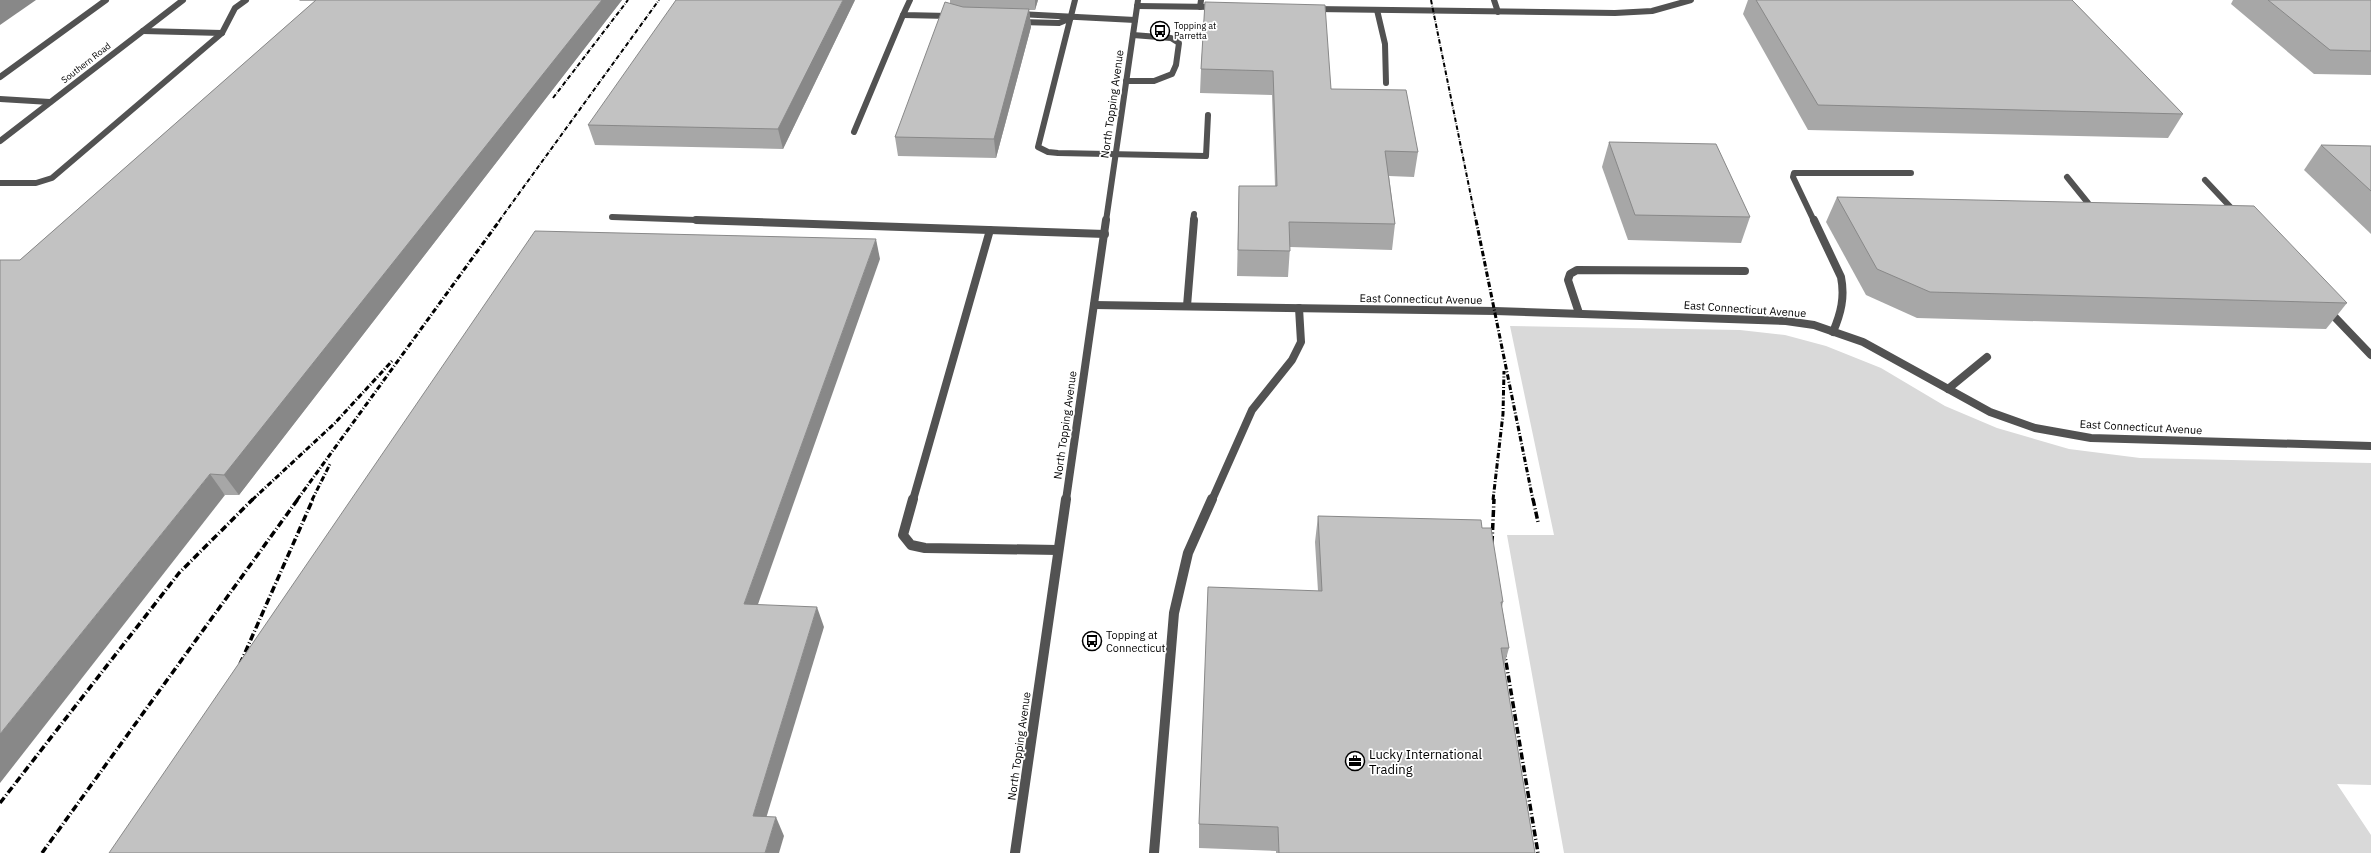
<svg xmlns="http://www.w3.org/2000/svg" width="2371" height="853" font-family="'IBM Plex Sans',sans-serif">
<rect width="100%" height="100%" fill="#fff"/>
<path fill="#d9d9d9" d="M 1510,326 L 1740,330 L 1785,335 L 1826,346 L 1881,368 L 1945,406 L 1997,428 L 2069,449 L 2140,458 L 2371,463 L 2371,785 L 2337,784 L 2371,835 L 2371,853 L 1564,853 L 1507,535 L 1554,535 Z"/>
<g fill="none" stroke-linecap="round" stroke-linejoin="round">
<g stroke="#525252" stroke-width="6">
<path d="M 910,0 L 903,15 L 949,16"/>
<path d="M 1075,0 L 1038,147 L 1048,152 L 1058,153 L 1206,156 L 1208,115"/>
<path d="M 1494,0 L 1498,12"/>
<path d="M 1200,7 L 1201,0"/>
<path d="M 1377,10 L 1385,44 L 1386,83"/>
<path d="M 1019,14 L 1135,20"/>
<path d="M 1020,22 L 1059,23 L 1071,18"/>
<path d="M 143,31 L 222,33"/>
<path d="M 0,77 L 106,0"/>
<path d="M 1126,81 L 1154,81 L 1172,74 L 1176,65 L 1179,43 L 1171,38 L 1133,35"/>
<path d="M 0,99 L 50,102"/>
<path d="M 854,132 L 903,15"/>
<path d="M 2067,177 L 2088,203"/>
<path d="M 2205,180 L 2236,213"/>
<path d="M 0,183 L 36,183 L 52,178 L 222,33 L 235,8 L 246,0"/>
<path d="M 612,217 L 725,221"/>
<path d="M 1193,221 L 1194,214"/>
<path d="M 1814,221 L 1793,177 L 1794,173 L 1911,173"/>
</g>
<g stroke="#525252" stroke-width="8">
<path d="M 696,220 L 1105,234"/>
<path d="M 1814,220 L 1841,277 C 1845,297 1841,313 1833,332"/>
<path d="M 1187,306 L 1194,220"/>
<path d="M 2328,310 L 2371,355"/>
<path d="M 1579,313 L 1568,280 L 1570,274 L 1577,270 L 1745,271"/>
<path d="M 1948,389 L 1987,357"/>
<path d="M 913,500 L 990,230"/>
<path d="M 1212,500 L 1252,410 L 1292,360 L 1301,342 L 1299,308"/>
</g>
<g stroke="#525252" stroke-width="10">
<path d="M 913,499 L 903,535 L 911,545 L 925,548 L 1058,550"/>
<path d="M 1154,853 L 1174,613 L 1188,553 L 1212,499"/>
</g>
<g stroke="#525252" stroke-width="6">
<path d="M 1137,6 L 1216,7"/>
<path d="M 1315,9 L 1615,13 L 1652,11 L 1691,0"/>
<path d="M 0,141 L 183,0"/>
<path d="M 1106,221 L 1138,0"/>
</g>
<g stroke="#525252" stroke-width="8">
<path d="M 1094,305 L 1495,311 L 1786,321 L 1814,325 L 1863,342 L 1990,412 L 2035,428 L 2091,438 L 2371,446"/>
<path d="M 1066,500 L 1106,220"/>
</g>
<path stroke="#525252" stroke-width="10" d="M 1015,853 L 1066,499"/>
<g stroke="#000" stroke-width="2" stroke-dasharray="4.5 1.5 0.5 1.5" stroke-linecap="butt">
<path d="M 1431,0 L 1476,221"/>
<path d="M 553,98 L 628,0"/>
<path d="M 499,221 L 659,0"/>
</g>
<g stroke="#000" stroke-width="3" stroke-dasharray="5.5 2 1 2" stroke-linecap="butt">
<path d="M 1476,220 L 1533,500"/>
<path d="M 252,500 L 335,423 L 392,361"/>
<path d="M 297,500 L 500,220"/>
<path d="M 312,500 L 330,464"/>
<path d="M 1493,500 L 1503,414 L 1504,371"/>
</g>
<g stroke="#000" stroke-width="3.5" stroke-dasharray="7 2.5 1 2.5" stroke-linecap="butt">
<path d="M 1533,499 L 1538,522"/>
<path d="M 1492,543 L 1494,499"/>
<path d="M 1504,650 L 1538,853"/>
<path d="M 240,664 L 313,499"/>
<path d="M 0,803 L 179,573 L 253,499"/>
<path d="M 42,853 L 298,499"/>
</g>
</g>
<g fill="#a7a7a7">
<path d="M 299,0 L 622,0 L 239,495 L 225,495 L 20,260 L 315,1 L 300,1 Z"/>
<path d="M 855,0 L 783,149 L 595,145 L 588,125 Z"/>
<path d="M 950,0 L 1038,0 L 1035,10 L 1029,10 L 1031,27 L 996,158 L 898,156 L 895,137 L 950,4 Z"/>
<path d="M 1748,0 L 2072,0 L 2183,114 L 2168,138 L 1808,130 L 1743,14 Z"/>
<path d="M 2233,0 L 2371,0 L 2371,75 L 2314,74 L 2231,4 Z"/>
<path d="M 1205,2 L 1331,89 L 1418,152 L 1414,177 L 1389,176 L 1395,224 L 1392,250 L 1290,247 L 1288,277 L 1237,276 L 1239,186 L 1275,186 L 1272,95 L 1200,93 L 1201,69 Z"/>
<path d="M 1609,142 L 1750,217 L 1741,243 L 1628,240 L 1602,167 Z"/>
<path d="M 2321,145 L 2371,146 L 2371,234 L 2304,170 Z"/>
<path d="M 1837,197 L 2347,303 L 2326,329 L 1917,318 L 1866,295 L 1826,222 Z"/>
<path d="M 1318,516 L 1482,528 L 1503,602 L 1502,607 L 1509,648 L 1504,666 L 1535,853 L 1276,853 L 1276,851 L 1199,848 L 1199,824 L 1318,591 L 1315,542 Z"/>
</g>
<g fill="#888">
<path d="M 0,0 L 36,0 L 0,25 Z"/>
<path d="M 602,0 L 622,0 L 239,495 L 224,475 Z"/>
<path d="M 843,0 L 855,0 L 783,149 L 778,129 Z"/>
<path d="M 1035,0 L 1038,0 L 1035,10 Z"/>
<path d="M 1029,9 L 1031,27 L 996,158 L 994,139 Z"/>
<path d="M 876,239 L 880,259 L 751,624 L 744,604 Z"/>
<path d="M 210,474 L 225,495 L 0,783 L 0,734 Z"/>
<path d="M 817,607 L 824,627 L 761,835 L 753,816 Z"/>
<path d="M 776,817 L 784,836 L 779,853 L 765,853 Z"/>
</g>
<g fill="#c2c2c2" stroke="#888">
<path d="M 316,0 L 602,0 L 224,475 L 210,474 L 0,734 L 0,260 L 20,260 Z"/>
<path d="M 676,0 L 843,0 L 778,129 L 588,125 Z"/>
<path d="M 1756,0 L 2072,0 L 2183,114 L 1818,105 Z"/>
<path d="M 2268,0 L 2371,0 L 2371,51 L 2330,50 Z"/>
<path d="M 945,2 L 963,7 L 1029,9 L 994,139 L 895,137 Z"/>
<path d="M 1205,2 L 1325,5 L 1331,89 L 1406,90 L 1418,152 L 1385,151 L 1395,224 L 1289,222 L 1290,251 L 1238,250 L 1239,186 L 1277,186 L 1273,71 L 1201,69 Z"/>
<path d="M 1609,142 L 1716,144 L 1750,217 L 1635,215 Z"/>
<path d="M 2321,145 L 2371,146 L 2371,191 Z"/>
<path d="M 1837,197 L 2254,206 L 2347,303 L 1930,292 L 1877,269 Z"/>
<path d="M 535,231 L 876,239 L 744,604 L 817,607 L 753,816 L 776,817 L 765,853 L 109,853 Z"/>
<path d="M 1318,516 L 1481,520 L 1482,528 L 1491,528 L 1503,602 L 1501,602 L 1509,648 L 1501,648 L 1535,853 L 1279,853 L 1278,827 L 1199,824 L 1208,587 L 1322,591 Z"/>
</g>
<defs>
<symbol id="bus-ring" viewBox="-11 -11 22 22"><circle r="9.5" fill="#fff" stroke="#000" stroke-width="1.5"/><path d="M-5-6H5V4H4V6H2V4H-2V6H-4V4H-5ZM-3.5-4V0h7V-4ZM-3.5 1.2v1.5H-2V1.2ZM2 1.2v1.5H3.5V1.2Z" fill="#000"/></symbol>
<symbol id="office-ring" viewBox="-11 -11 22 22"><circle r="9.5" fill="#fff" stroke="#000" stroke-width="1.5"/><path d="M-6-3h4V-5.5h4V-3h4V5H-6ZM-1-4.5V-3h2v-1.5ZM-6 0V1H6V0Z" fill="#000"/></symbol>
</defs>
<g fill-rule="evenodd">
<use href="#bus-ring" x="1149" y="20" width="22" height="22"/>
<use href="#bus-ring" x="1081" y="630" width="22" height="22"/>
<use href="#office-ring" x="1344" y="750" width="22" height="22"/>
</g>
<g text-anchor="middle" stroke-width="3.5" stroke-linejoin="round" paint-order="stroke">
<g font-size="9" fill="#000" stroke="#fff" text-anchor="start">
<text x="1174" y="29">Topping at<tspan x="1174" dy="10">Parretta</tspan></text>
</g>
<g font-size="9" fill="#000" stroke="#fff">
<text transform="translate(86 63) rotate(-38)" y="3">Southern Road</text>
</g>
<g font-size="11" fill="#000" stroke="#fff">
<text transform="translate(1112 104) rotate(-82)" y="4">North Topping Avenue</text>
<text transform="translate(1421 299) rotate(1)" y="4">East Connecticut Avenue</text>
<text transform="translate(1745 309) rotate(4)" y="4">East Connecticut Avenue</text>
<text transform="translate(1065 425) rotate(-82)" y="4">North Topping Avenue</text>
<text transform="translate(2141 427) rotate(3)" y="4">East Connecticut Avenue</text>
<text transform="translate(1019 746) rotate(-82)" y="4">North Topping Avenue</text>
</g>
<g font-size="11" fill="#000" stroke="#fff" text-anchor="start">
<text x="1106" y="639">Topping at<tspan x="1106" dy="13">Connecticut</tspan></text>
</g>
<g font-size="13" fill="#000" stroke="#fff" text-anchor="start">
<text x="1369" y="759">Lucky International<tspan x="1369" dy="15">Trading</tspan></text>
</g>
</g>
</svg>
